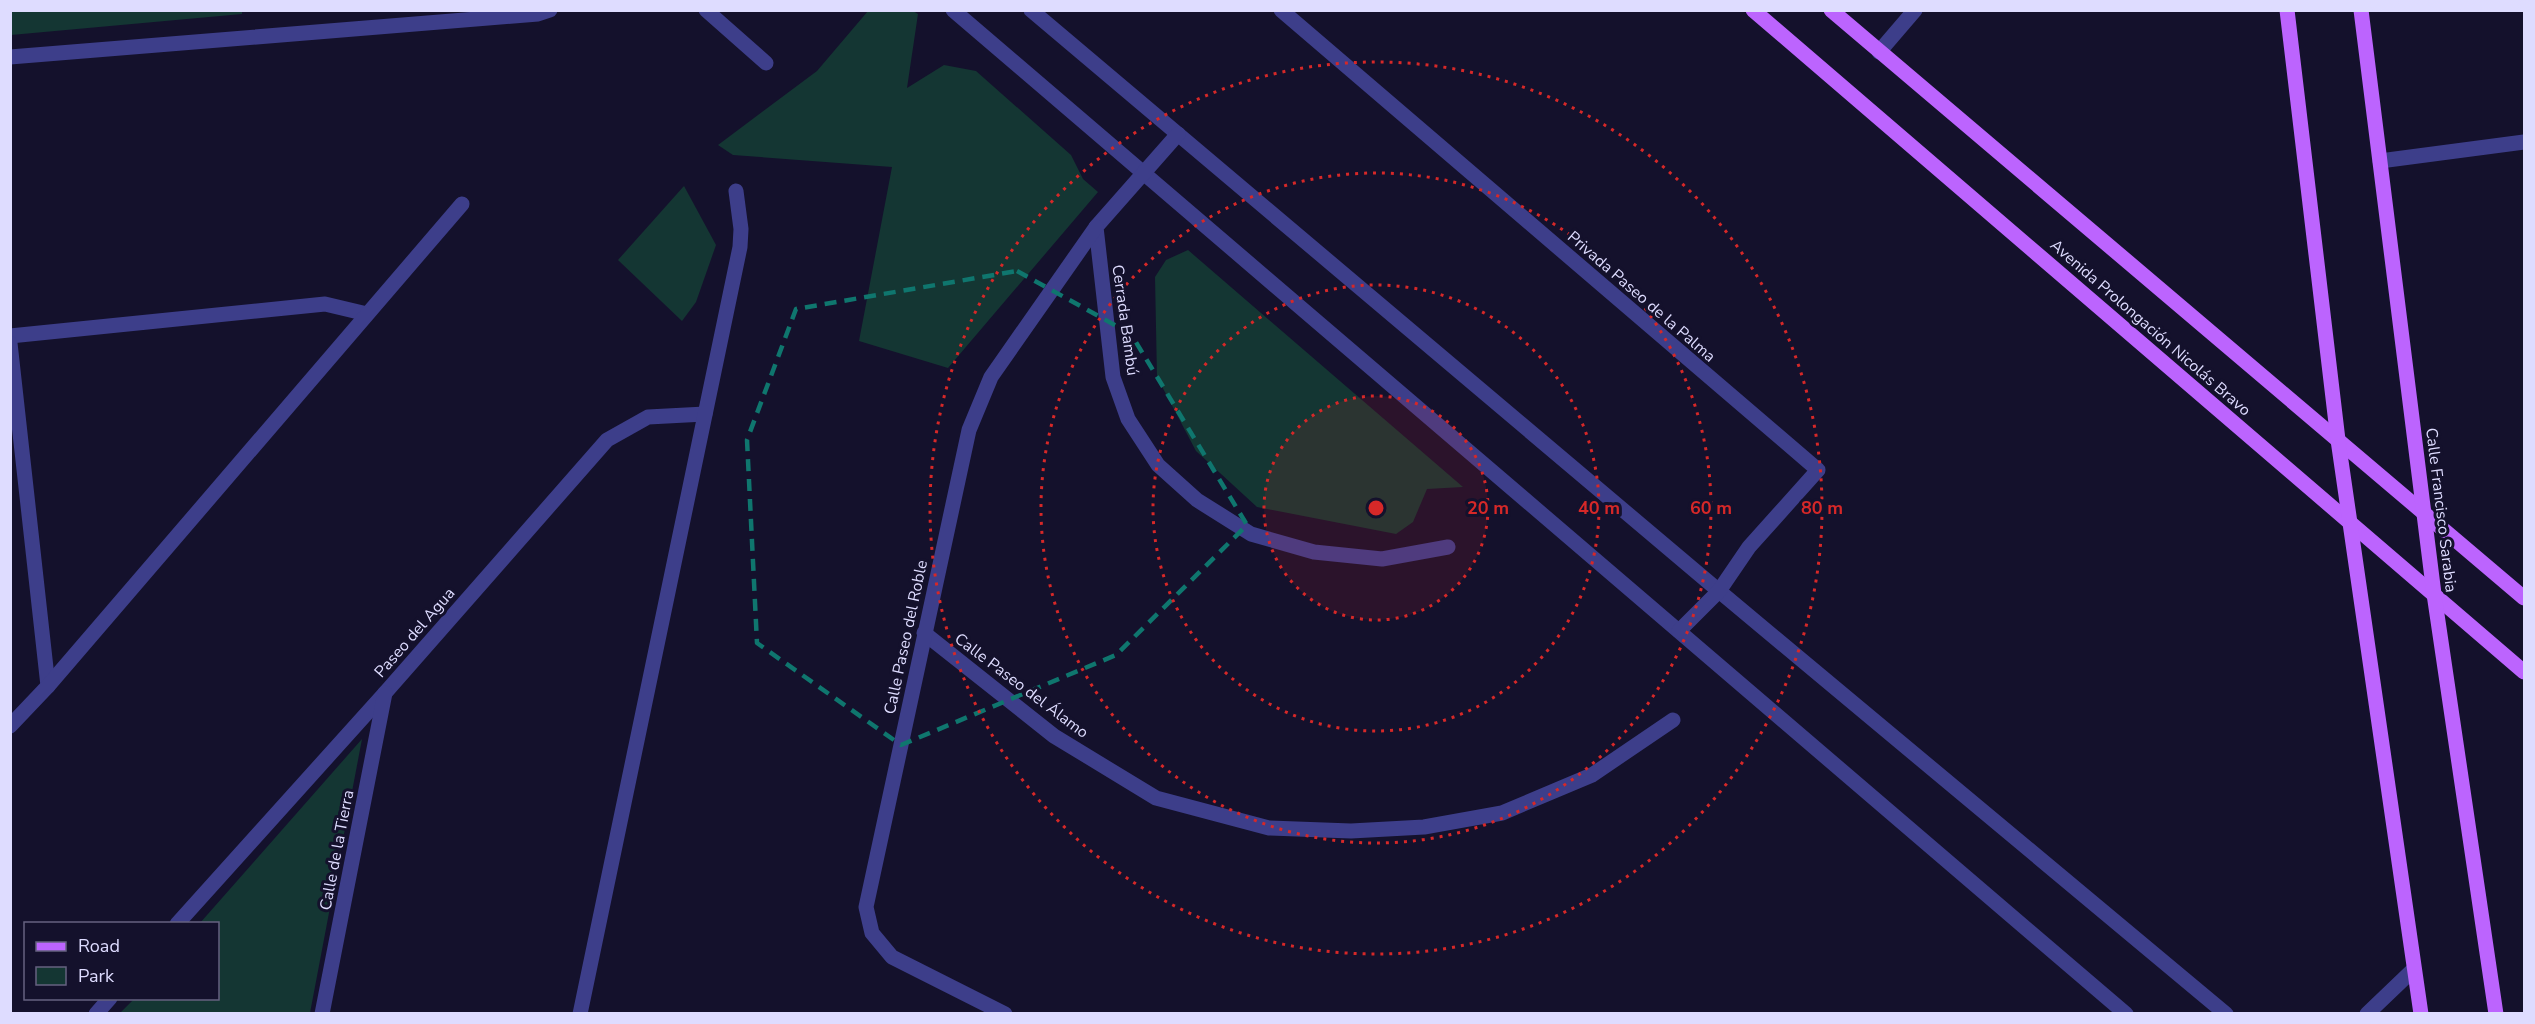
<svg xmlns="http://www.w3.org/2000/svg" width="2535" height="1024" font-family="'Nunito Sans',sans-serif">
<rect width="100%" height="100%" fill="#14112c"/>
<g fill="#143633">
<path d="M 242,11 L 242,14 L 11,35 L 11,11 Z"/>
<path d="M 868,11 L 913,11 L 918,14 L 907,88 L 944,65 L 976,71 L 1071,155 L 1083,179 L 1098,192 L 948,368 L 859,341 L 892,167 L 733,155 L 718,145 L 817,71 Z"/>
<path d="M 684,186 L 716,245 L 696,302 L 682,321 L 618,260 Z"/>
<path d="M 1188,250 L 1463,487 L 1427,489 L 1413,522 L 1396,534 L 1257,507 L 1196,451 L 1157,377 L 1155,277 L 1166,260 Z"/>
<path d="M 362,739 L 310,1013 L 120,1013 L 134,999 L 218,998 L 218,924 L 200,923 Z"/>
</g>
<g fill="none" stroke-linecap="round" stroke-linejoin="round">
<g stroke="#3d3e8a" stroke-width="15">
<path d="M 706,10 L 766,63"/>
<path d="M 953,10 L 2126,1014"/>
<path d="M 1031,10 L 1719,591 L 2226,1014"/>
<path d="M 1281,10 L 1818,470 L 1749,547 L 1719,591 L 1679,631"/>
<path d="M 1879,52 L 1915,10"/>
<path d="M 10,57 L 538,14 L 550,10"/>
<path d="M 1178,134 L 1096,227 L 1113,377 L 1128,419 L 1158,465 L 1197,500 L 1251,534 L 1314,552 L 1382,559 L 1448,547"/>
<path d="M 2380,161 L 2524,142"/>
<path d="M 10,336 L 325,304 L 367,314"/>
<path d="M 10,343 L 48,686"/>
<path d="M 924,633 L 1054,736 L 1156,798 L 1269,828 L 1351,831 L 1424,827 L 1502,813 L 1592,775 L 1673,720"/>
<path d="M 10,726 L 48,686 L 462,204"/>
<path d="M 177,924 L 385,693 L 607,440 L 648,417 L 705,414"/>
<path d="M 96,1014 L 110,998"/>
<path d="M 322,1014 L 385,693"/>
<path d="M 580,1014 L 740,247 L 741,229 L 736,191"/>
<path d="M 1005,1014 L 892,957 L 872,933 L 866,907 L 969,430 L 991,377 L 1096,227"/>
<path d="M 2367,1014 L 2414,969"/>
</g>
<g stroke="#bc64fe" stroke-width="15">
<path d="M 1753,10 L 2524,672"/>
<path d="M 1831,10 L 2524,598"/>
<path d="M 2287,10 L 2338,440 L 2421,1014"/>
<path d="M 2361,10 L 2434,594 L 2496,1014"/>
</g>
</g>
<path fill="none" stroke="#0f766e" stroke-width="4.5" stroke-dasharray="12 8" stroke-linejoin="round" d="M 1017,271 L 1131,334 L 1247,525 L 1116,655 L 901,745 L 757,643 L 747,440 L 796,309 Z"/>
<circle cx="1376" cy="508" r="112" fill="#d62828" fill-opacity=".12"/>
<g fill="none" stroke="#d62828" stroke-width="3" stroke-dasharray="3 6">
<circle cx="1376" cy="508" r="112"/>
<circle cx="1376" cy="508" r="223"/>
<circle cx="1376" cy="508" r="335"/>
<circle cx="1376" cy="508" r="446"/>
</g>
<g text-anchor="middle" stroke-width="6" stroke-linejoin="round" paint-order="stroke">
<g font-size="16" fill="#dedcff" stroke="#14112c">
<text transform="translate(1642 296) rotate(41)" y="6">Privada Paseo de la Palma</text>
<text transform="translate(1126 320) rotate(82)" y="6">Cerrada Bambú</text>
<text transform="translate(2151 327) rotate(41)" y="6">Avenida Prolongación Nicolás Bravo</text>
<text transform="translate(2442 510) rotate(83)" y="6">Calle Francisco Sarabia</text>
<text transform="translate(414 632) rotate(-49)" y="6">Paseo del Agua</text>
<text transform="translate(905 637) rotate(-78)" y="6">Calle Paseo del Roble</text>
<text transform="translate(1022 685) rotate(37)" y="6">Calle Paseo del Álamo</text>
<text transform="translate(336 850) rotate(-79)" y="6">Calle de la Tierra</text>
</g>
</g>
<circle cx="1376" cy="508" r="9" fill="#d62828" stroke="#14112c" stroke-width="3"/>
<g font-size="18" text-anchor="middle" font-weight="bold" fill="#d62828" stroke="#14112c" stroke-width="6" stroke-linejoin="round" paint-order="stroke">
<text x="1488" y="514">20 m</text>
<text x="1599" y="514">40 m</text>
<text x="1711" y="514">60 m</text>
<text x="1822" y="514">80 m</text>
</g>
<rect width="2535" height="1024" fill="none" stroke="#dedcff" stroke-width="24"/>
<rect x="24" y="922" width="195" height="78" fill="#14112c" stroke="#656280" stroke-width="1.5"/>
<rect x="36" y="942" width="30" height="9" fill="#bc64fe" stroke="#656280" stroke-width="1.5"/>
<text x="78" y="952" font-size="18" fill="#dedcff">Road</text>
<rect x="36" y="967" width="30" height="18" fill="#143633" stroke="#656280" stroke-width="1.5"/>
<text x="78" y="982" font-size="18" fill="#dedcff">Park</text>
</svg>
